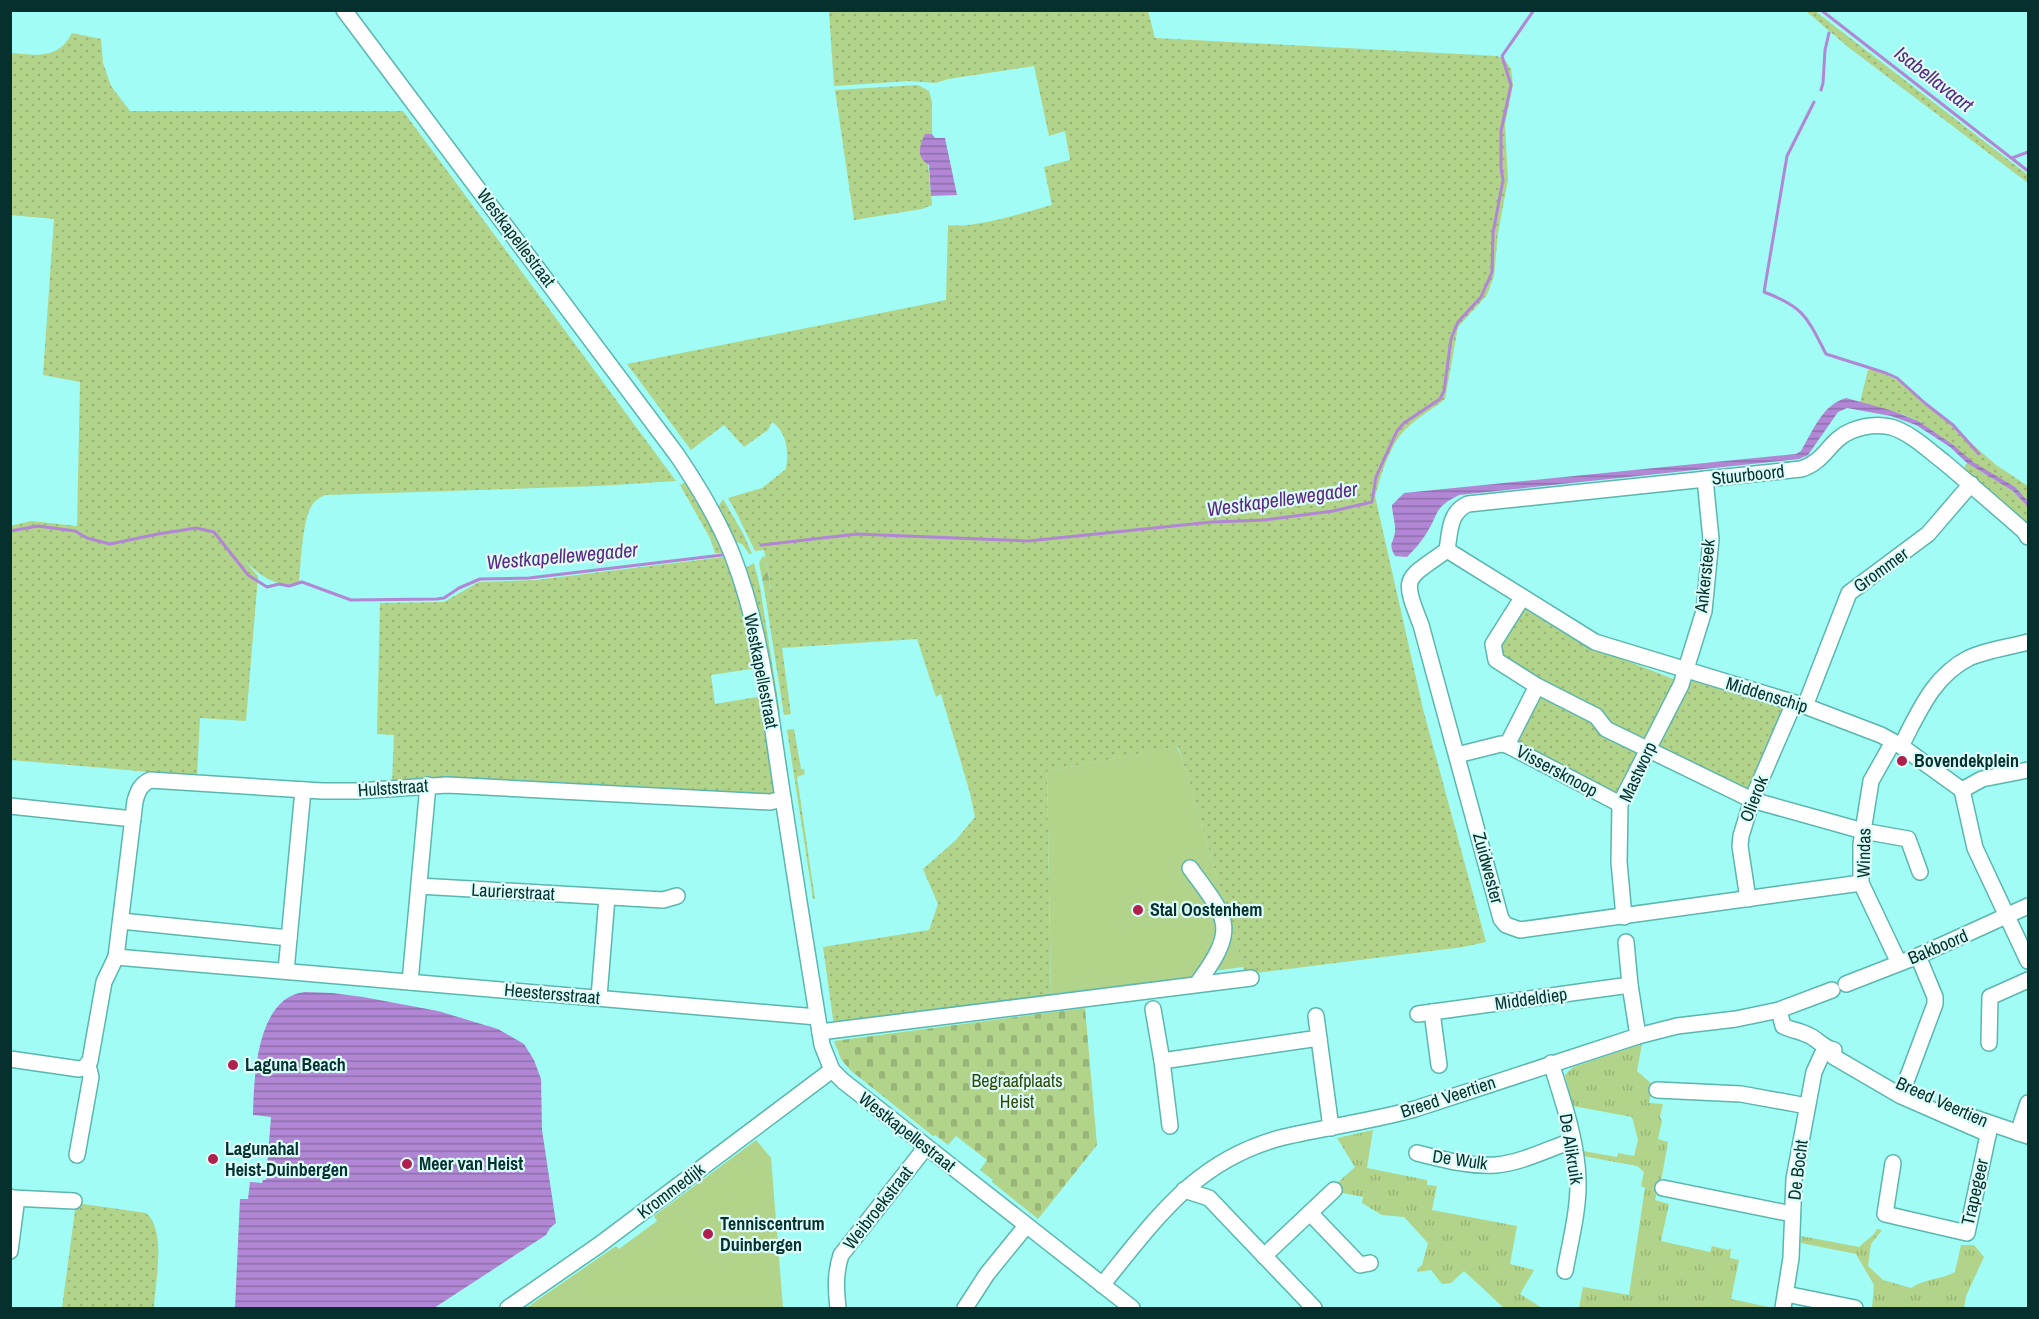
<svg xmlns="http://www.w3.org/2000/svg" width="2039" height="1319" font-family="'Archivo Narrow',sans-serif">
<defs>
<pattern id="grass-dots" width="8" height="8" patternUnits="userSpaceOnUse" patternTransform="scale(1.5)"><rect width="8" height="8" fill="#b2d38a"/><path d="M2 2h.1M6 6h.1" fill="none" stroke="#98b577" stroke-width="1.8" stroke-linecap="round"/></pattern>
<pattern id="forest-firs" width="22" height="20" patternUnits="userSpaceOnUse" patternTransform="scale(1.5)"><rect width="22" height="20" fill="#b2d38a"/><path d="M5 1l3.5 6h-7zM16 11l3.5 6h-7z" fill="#98b577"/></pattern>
<pattern id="cemetery-stones" width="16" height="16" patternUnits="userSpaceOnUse" patternTransform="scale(1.5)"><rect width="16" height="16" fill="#b2d38a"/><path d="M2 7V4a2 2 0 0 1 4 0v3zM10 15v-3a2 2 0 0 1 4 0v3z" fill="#98b577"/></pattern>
<pattern id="park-tufts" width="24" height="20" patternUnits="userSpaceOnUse" patternTransform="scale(1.5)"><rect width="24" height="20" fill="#b2d38a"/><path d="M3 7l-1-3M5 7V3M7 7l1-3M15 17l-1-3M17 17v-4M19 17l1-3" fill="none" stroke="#98b577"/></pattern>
<pattern id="water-rules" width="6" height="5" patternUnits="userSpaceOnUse" patternTransform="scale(1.5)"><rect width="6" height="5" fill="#b186d4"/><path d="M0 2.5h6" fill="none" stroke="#8e6eac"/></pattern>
</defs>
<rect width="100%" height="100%" fill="#a0fcf4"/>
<g fill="url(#grass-dots)">
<path d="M 829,11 L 1148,11 L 1155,38 L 1497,56 L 1505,60 L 1511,69 L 1513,85 L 1505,124 L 1508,180 L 1498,233 L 1494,276 L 1487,295 L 1458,327 L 1445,399 C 1433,409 1418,417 1407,428 C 1389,445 1382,473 1375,496 L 1423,709 L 1486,942 L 1463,947 L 1247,974 L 1243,967 L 1183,761 L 1178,747 L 1047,771 L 1051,999 L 834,1026 L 823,947 L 929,930 L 938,904 L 923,869 L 955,841 L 975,817 L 970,793 L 941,694 L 936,697 L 917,639 L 782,648 L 791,714 L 784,715 L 764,588 L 771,589 L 764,550 L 755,551 L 737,514 L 728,498 L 762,488 L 786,469 C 789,452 787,432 772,422 L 768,430 L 744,447 L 724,425 L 691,450 L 627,364 L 946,300 L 948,225 C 973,229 1026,212 1052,205 L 1044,167 L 1070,160 L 1065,131 L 1049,136 L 1034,66 L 948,79 L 936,83 L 910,81 L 834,86 Z"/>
<path d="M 1806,11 L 1815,11 L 2028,175 L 2028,183 L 1848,47 Z"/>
<path d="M 72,33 L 101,39 L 103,63 L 111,86 L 130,111 L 403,111 L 676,481 L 598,486 L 325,495 C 319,498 314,501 311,507 C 302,523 301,563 299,582 C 277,590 257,573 243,559 L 258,576 L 246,721 L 200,718 L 197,776 L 11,760 L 10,526 L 31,521 L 77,526 L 80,382 L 43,375 L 54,219 L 10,215 L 11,53 C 37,55 58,60 72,33 Z"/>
<path d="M 918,85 L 929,91 L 932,102 L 932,134 L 925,134 L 932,205 L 922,209 L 854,220 L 835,90 Z"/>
<path d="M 1868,370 L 1877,370 L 1903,383 L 1996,465 L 2028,486 L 2028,501 L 2015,487 L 1973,463 L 1952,444 L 1918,421 L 1904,415 L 1860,402 Z"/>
<path d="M 1967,463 L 2013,491 L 2028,507 L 2028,531 L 1963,470 Z"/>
<path d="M 688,481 L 704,508 L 731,567 L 758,668 L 711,675 L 715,704 L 763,696 L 777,789 L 773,795 L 392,783 L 394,735 L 377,734 L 380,603 L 444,602 L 479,582 L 536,580 L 723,557 L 722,553 L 715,553 L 710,538 L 680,485 Z"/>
<path d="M 723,499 L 744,535 L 752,554 L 749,554 L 743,545 L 731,539 L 717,509 Z"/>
<path d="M 754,563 L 760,587 L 780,713 L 778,713 L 744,569 Z"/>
<path d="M 1524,608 L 1581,643 L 1676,680 L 1617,794 L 1514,742 L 1545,684 L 1501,656 L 1499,647 Z"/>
<path d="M 1692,680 L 1787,707 L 1749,793 L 1655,747 Z"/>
<path d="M 794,729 L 801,769 L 804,769 L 805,774 L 797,777 L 815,899 L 813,899 L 787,730 Z"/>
<path d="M 76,1203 L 146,1213 C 167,1230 155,1283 154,1308 L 62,1308 Z"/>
</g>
<path fill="url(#forest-firs)" d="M 763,556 L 765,557 L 771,590 L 764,588 L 759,563 Z"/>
<path fill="url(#cemetery-stones)" d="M 1085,1008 L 1097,1145 L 1038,1219 L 992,1182 L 993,1180 L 980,1170 L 987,1160 L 956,1136 L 948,1145 L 935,1135 L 933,1136 L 850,1070 L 841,1059 L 834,1041 Z"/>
<g fill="url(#park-tufts)">
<path d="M 1642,1044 L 1637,1071 L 1653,1085 L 1649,1103 L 1663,1104 L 1660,1117 L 1662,1121 L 1658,1139 L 1668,1142 L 1662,1176 L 1655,1200 L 1669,1204 L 1661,1241 L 1710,1252 L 1712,1246 L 1728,1250 L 1731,1248 L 1730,1258 L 1739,1260 L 1731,1299 L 1773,1308 L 1579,1308 L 1583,1287 L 1629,1295 L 1645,1188 L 1641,1186 L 1644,1172 L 1637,1166 L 1583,1156 L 1583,1151 L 1617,1157 L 1618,1153 L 1634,1156 L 1638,1140 L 1632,1117 L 1573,1106 L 1565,1075 L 1573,1067 Z"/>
<path d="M 1373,1130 L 1367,1168 L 1427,1180 L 1427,1185 L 1437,1186 L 1432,1210 L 1517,1226 L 1510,1264 L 1534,1270 L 1520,1294 L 1542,1308 L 1504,1308 L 1464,1271 L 1451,1283 L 1442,1284 L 1431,1270 L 1417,1272 L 1417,1269 L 1422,1265 L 1428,1243 L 1404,1217 L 1382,1215 L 1362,1203 L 1363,1197 L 1337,1192 L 1334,1186 L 1355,1167 L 1337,1138 Z"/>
<path d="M 1877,1229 L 1882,1230 L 1871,1244 L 1868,1266 L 1883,1280 L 1911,1288 C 1925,1278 1941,1280 1955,1272 L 1961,1245 L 1974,1245 L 1984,1257 L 1966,1296 L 1964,1308 L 1872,1308 L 1874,1285 L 1856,1254 L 1801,1243 L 1801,1236 L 1859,1247 L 1874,1234 Z"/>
</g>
<g fill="#b2d38a">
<path d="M 1177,747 L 1183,761 L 1243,967 L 1213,971 L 1206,979 C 1154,984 1103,987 1051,994 L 1047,771 Z"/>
<path d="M 756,1140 L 771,1158 L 783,1308 L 526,1308 L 616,1246 L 619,1249 L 657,1221 L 654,1216 Z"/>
</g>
<g fill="url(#water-rules)">
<path d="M 925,134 L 932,134 L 935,138 L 945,138 L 957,195 L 931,196 L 929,165 C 916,157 919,147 925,134 Z"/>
<path d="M 1846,398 L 1890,410 L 1918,421 L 1952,444 L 1973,462 L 2015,487 L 2028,501 L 2028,507 L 2013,491 L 1967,463 L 1950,447 L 1916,425 L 1891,416 L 1847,408 L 1838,412 L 1808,455 L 1799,459 L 1459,495 C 1433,508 1440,512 1426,534 C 1421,542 1414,550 1407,557 L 1395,556 C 1388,543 1393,545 1395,532 C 1396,524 1392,514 1392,505 L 1404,493 L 1796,454 L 1801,451 C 1813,431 1822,405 1846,398 Z"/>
<path d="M 305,992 L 332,993 L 363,997 L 438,1011 L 498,1029 L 524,1044 L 534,1060 L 541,1079 L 542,1130 L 556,1223 L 550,1228 L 546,1235 L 434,1308 L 235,1308 L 240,1199 L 248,1199 L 250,1182 L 262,1183 L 263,1180 L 266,1180 L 271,1117 L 253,1115 C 254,1078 256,997 305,992 Z"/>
</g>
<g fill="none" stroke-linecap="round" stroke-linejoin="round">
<g stroke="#b186d4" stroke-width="3">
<path d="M 1821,10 L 2028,171"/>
<path d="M 1821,90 L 1823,83 L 1825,50 L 1829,33"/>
<path d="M 1814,102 L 1787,156 L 1764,292 C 1804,307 1807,317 1826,354 L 1886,373 L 1897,378 L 1926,404 L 1953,425 L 1979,454"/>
<path d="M 2012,158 L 2028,152"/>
<path d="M 10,531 L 38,526 L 75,531 L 87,538 L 110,544 L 158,534 L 196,528 L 214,532 L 248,575 L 267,587 L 279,584 L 289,586 L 302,582 L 351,600 L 437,599 L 444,598 L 459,588 L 480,579 L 529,578 L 722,555"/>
<path d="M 761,545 L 857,534 L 1028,541 L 1212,522 L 1265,520 L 1333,511 L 1372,502 L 1376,477 L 1397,431 L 1404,423 L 1440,399 L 1444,391 L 1451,339 L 1458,322 L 1481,297 L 1492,272 L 1493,233 L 1503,180 L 1501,168 L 1501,131 L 1511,85 L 1502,56 L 1534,10"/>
</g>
<defs>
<g id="minor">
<path d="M 344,10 L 677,455 C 698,486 718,519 732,554 C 761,628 769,707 781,785 C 794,872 808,958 822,1045 L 832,1070 L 843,1081 L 1132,1308"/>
<path d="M 1447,550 C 1405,581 1401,574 1421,625 L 1501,919 L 1506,925 L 1520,930 L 1861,883"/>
<path d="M 1447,550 L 1595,642 L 1805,706 L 1881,735 L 1901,746 L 1962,790 L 1975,848 L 2028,961"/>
<path d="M 1447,550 C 1450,532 1449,512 1468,504 L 1801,469 C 1825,462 1829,440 1851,431 C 1863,426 1878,424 1891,427 C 1911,433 1928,450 1944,462 C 1971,485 1998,508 2024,531 L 2028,537"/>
<path d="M 1522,598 L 1493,644 L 1496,660 L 1537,686 L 1596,716 L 1606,729 L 1752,800 L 1863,831 L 1908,839 L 1920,872"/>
<path d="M 1805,706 L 1849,593 L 1928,534 L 1971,484"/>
<path d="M 1893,742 L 1871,781 L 1861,844 L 1861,883 L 1899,963"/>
<path d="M 1507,745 L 1537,686"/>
<path d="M 1901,746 C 1919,712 1933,676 1969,658 C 1987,650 2010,647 2028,642"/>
<path d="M 1457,755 L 1501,744 L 1507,745 L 1620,804"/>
<path d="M 1962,790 L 1982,779 L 2028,770"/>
<path d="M 10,806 L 133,819"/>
<path d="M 1190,868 C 1228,920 1239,927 1197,984"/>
<path d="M 419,886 L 663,900 L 677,896"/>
<path d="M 1748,899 L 1740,846 L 1741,836 L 1752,800 L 1794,703"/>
<path d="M 1624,917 L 1619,862 L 1620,804 L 1681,685 L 1704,611 L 1711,539 L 1705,479"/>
<path d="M 121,921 L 289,938"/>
<path d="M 1626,942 L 1630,985 L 1638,1036"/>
<path d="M 116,957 L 817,1017"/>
<path d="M 286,971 L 303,790"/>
<path d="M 410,982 L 428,785"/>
<path d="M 1846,984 L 1918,956 L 2028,906"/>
<path d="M 599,997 L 607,897"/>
<path d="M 1153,1009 L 1162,1061 L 1170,1126"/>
<path d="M 1779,1010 L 1783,1026 C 1791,1030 1800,1031 1808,1035 C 1818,1039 1823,1048 1834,1050"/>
<path d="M 1432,1012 L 1439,1065"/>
<path d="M 1418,1014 L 1630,985"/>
<path d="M 1316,1016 L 1331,1128"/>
<path d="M 820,1032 L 1251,978"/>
<path d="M 1989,1043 L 1990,997 L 2028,980"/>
<path d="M 10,1059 L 79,1069 L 84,1068 L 90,1061 L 104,982 L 116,957 L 135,801 C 138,791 140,785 150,780 L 322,791 L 357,791 L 447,785 L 770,802 L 783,799"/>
<path d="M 1162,1061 L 1319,1038"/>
<path d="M 1551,1063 C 1563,1101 1577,1141 1578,1180 C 1579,1209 1570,1243 1565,1271"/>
<path d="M 1904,1087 L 1935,1004 L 1935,997 L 1918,956"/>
<path d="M 1657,1090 L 1741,1094 L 1807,1106"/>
<path d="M 1972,1117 L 2028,1136"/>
<path d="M 2018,1133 L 2028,1103"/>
<path d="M 1417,1153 C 1442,1159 1469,1167 1496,1165 C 1521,1163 1548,1149 1572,1141"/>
<path d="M 77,1155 L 91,1077 L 88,1065"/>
<path d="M 1893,1163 L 1885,1214 L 1967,1233 L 1990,1126"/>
<path d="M 1663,1188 L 1792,1214"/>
<path d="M 1184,1190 L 1209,1198 L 1314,1308"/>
<path d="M 10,1197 L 16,1205 L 10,1251"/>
<path d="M 12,1198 L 74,1201"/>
<path d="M 1310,1213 L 1360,1265 L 1370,1263"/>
<path d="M 1264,1256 L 1334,1190"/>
<path d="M 1102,1285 C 1156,1219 1196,1159 1284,1137 C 1327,1127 1372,1121 1415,1109 L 1638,1036 L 1677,1026 L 1736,1019 L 1779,1010 L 1832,990"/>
<path d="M 1786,1294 L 1855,1308"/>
<path d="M 508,1308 L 599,1245 L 832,1070"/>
<path d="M 838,1308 C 836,1289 835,1273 841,1255 L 926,1147"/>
<path d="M 965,1308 L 987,1274 L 1026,1226"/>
<path d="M 1783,1308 L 1791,1258 L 1794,1179 L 1814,1072 L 1825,1048 L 1834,1057 L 1901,1096 L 1988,1134"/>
</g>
</defs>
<use href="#minor" stroke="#5ab6af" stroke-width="18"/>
<use href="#minor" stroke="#fff" stroke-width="15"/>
</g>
<g fill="#b01f4e" stroke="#dcfefa" stroke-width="2">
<circle cx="1902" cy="761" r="6"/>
<circle cx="1138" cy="910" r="6"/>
<circle cx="233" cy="1065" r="6"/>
<circle cx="213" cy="1159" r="6"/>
<circle cx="407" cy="1164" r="6"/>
<circle cx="708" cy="1234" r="6"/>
</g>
<g text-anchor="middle" stroke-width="4.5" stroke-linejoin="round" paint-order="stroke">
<g font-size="18" fill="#06302d" stroke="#dcfefa">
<text transform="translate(516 238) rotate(53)" y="6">Westkapellestraat</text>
<text transform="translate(1748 475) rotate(-6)" y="6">Stuurboord</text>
<text transform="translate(1881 570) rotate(-36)" y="6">Grommer</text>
<text transform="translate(1705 576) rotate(-84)" y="6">Ankersteek</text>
<text transform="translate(761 671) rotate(79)" y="6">Westkapellestraat</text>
<text transform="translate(1767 695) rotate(17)" y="6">Middenschip</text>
<text transform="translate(1557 771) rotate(28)" y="6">Vissersknoop</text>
<text transform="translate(1638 772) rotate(-65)" y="6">Mastworp</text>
<text transform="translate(393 788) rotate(-4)" y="6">Hulststraat</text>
<text transform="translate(1754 799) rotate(-69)" y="6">Olierok</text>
<text transform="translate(1864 853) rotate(-89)" y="6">Windas</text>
<text transform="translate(1488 868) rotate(75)" y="6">Zuidwester</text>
<text transform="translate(513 892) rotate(3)" y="6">Laurierstraat</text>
<text transform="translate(1938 947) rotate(-23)" y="6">Bakboord</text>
<text transform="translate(552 994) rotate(5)" y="6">Heestersstraat</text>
<text transform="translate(1531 999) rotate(-8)" y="6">Middeldiep</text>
<text transform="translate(1448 1097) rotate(-18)" y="6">Breed Veertien</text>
<text transform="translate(1942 1102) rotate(24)" y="6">Breed Veertien</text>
<text transform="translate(907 1132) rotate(38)" y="6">Westkapellestraat</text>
<text transform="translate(1571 1149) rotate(81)" y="6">De Alikruik</text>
<text transform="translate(1460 1160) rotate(8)" y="6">De Wulk</text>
<text transform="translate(1798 1170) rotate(-83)" y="6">De Bocht</text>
<text transform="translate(671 1191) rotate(-37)" y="6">Krommedijk</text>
<text transform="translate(1975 1192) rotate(-77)" y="6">Trapegeer</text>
<text transform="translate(878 1208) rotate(-52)" y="6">Weibroekstraat</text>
</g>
<g font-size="18" font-weight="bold" fill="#06302d" stroke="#dcfefa" text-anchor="start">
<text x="1914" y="767">Bovendekplein</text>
<text x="1150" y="916">Stal Oostenhem</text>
<text x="245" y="1071">Laguna Beach</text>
<text x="225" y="1155">Lagunahal<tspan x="225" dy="21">Heist-Duinbergen</tspan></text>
<text x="419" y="1170">Meer van Heist</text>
<text x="720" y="1230">Tenniscentrum<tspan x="720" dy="21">Duinbergen</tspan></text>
</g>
<g font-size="18" fill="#304709" stroke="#dcfefa">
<text x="1017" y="1087">Begraafplaats<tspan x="1017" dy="21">Heist</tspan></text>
</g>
<g font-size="20" font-style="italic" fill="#5d2782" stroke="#dcfefa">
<text transform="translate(1934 79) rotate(38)" y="7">Isabellavaart</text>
<text transform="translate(1282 499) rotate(-8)" y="7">Westkapellewegader</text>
<text transform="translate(562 556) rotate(-5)" y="7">Westkapellewegader</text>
</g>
</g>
<rect width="2039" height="1319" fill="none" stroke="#06302d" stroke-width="24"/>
</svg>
